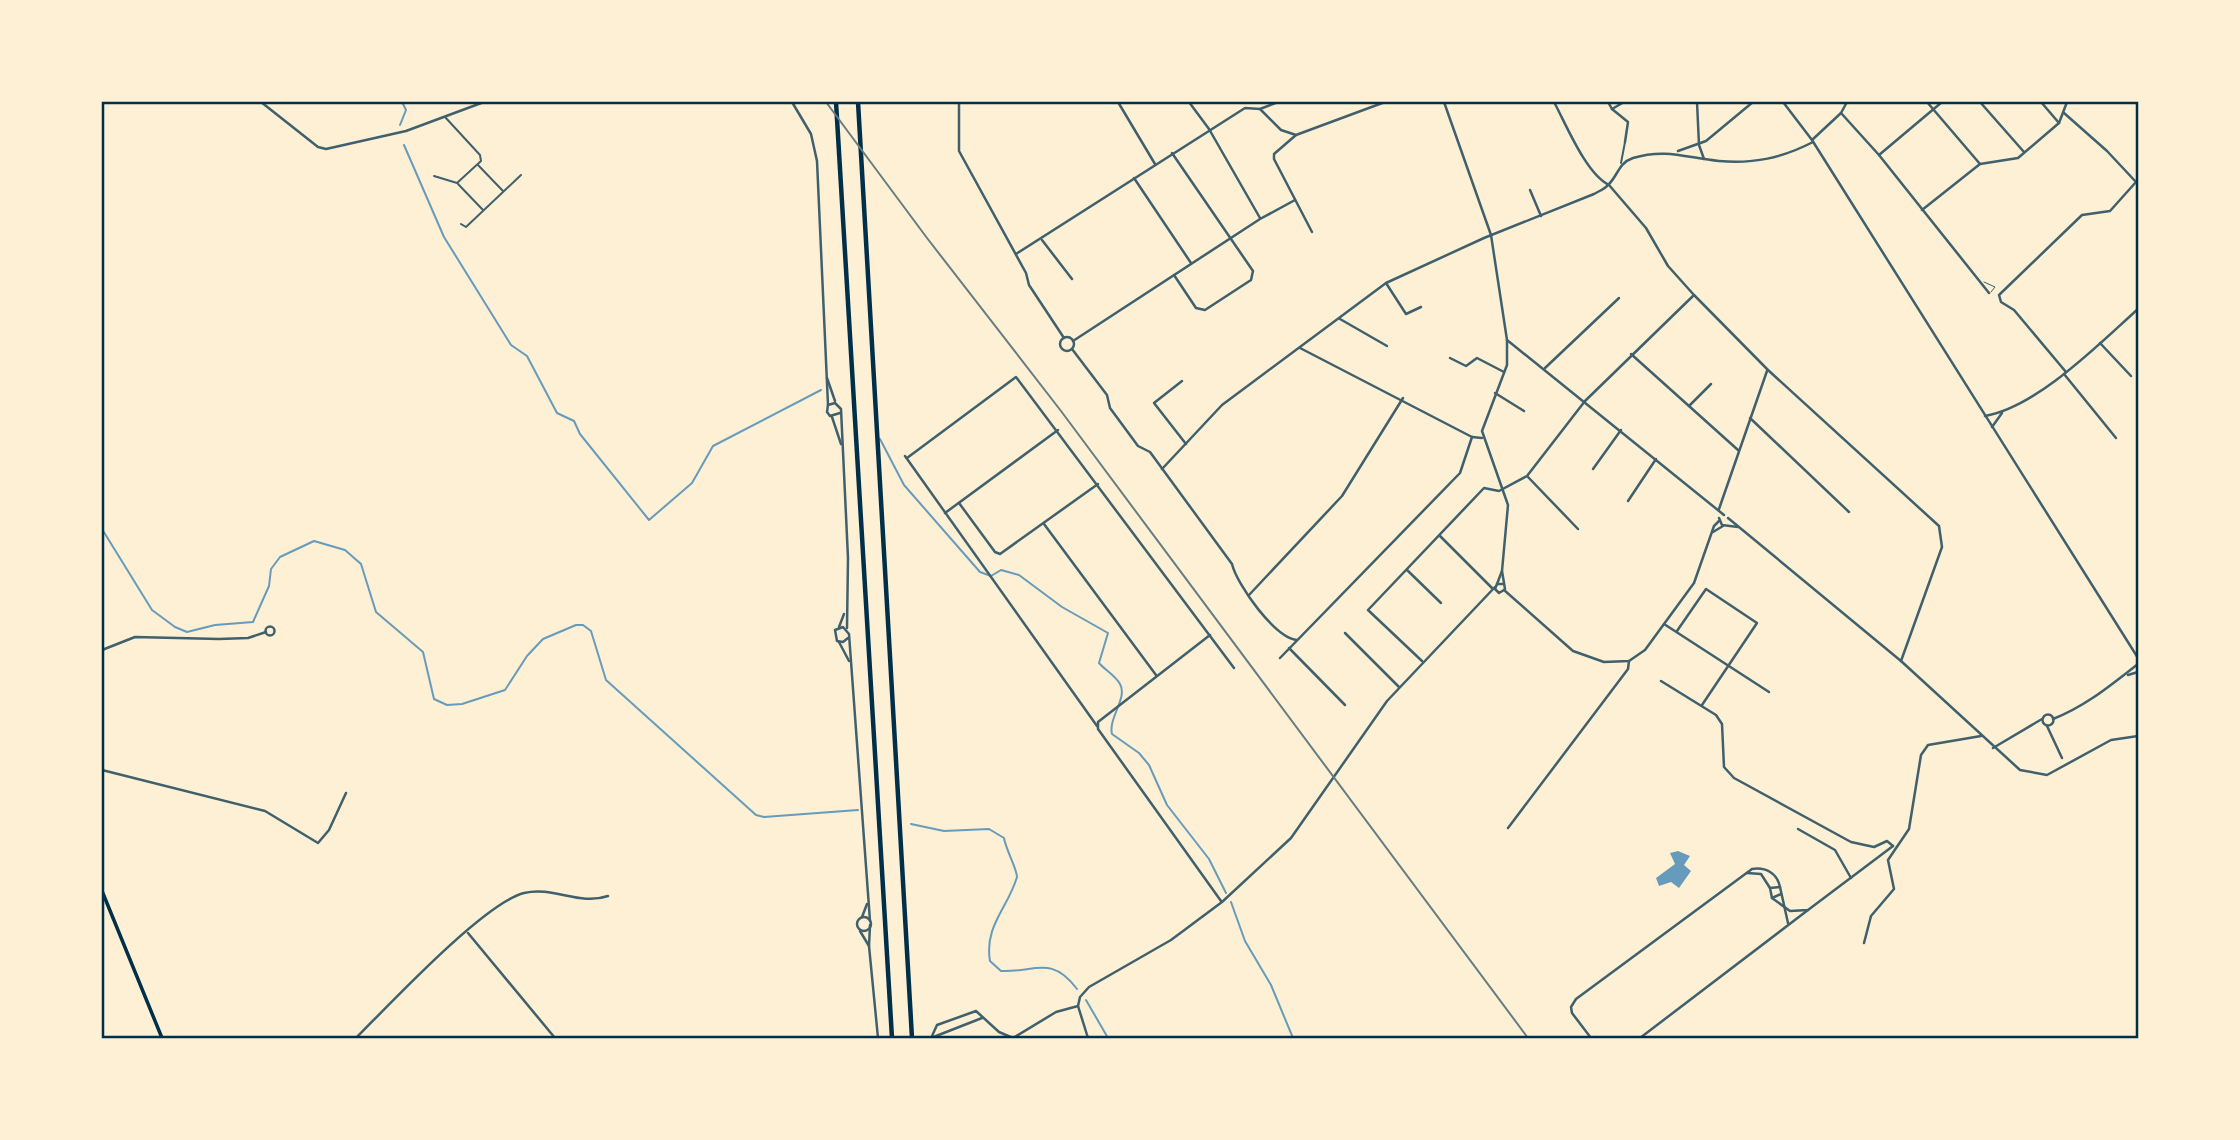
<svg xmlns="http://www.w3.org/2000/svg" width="2240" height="1140" font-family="Merriweather,serif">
<rect width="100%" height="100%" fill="#fdf0d5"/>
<path fill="#669bbc" d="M 1678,851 L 1690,856 L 1684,865 L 1691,871 L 1679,888 L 1671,882 L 1659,886 L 1656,878 L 1675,864 L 1670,853 Z"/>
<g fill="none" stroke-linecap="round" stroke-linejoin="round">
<g stroke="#669bbc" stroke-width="2">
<path d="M 400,125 L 406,110 L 402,102"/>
<path d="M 404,145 L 444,237 L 511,345 L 527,356 L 557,413 L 574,421 L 580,434 L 649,520 L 692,483 L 713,446 L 821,390"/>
<path d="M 880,439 L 904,485 L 980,572 L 991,576 L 1001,570 L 1019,575 L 1062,607 L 1108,633 L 1099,663 C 1105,670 1115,675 1120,684 C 1128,698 1108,718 1112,734 L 1139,753 L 1149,765 L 1167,805 L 1209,859 L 1226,893"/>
<path d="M 102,529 L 152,610 L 175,627 L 187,632 L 215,625 L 253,622 L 269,586 L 271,569 L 280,557 L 314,541 L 345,550 L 361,564 L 376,612 L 423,652 L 434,699 L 447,705 L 462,704 L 505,690 L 527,656 L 543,639 L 576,625 L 583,625 L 591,631 L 606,680 L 756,815 L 764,817 L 858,810"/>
<path d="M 911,824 L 944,831 L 989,829 L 1004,838 C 1006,850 1017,869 1017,877 C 1008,908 984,926 990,961 L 1001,971 C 1034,973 1051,954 1077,989"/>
<path d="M 1231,902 L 1245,941 L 1271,985 L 1293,1038"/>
<path d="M 1086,1000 L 1108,1038"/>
</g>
<path stroke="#3f606c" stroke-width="1" d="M 1984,282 L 1995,287 L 1991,292"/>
<g stroke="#3f606c" stroke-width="2">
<path d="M 1621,163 L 1625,142"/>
<path d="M 478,165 L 503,191"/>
<path d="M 434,176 L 457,183 L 481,161 L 480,155 L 445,117"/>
<path d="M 458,184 L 483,210"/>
<path d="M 461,224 L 466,227 L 521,175"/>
</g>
<g stroke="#3f606c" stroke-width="2.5">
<path d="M 959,102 L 959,151 L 1026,273 L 1029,285 L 1064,338"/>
<path d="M 1118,102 L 1155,164"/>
<path d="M 1189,102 L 1209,129 L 1260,218"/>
<path d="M 1554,102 C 1566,124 1586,174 1609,185 L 1646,228 L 1668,266 L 1694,295 L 1768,370 L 1939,526 L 1942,547 L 1901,661"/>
<path d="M 1608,102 L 1612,109 L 1628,122 L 1625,142"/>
<path d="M 1697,102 L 1699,145 L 1704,159"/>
<path d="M 1783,102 L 1812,140 L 2138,658"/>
<path d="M 1927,102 L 1980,164"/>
<path d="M 1980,102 L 2024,152"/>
<path d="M 2041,102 L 2059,123"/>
<path d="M 1260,109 L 1278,102"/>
<path d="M 1612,109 L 1624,102"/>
<path d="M 1841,113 L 1879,155 L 1989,293"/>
<path d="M 2064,113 L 2107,151 L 2136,182 L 2110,211 L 2082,215 L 1999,295 L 2001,302 L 2014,310 L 2066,372"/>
<path d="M 1296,135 L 1274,154 L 1274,159 L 1312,232"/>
<path d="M 1812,140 L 1841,113 L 1847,102"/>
<path d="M 1678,151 L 1706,141 L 1753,102"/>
<path d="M 1172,153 L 1253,271 L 1251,280 L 1205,310 L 1196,308 L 1174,275"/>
<path d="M 1879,155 L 1942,102"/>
<path d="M 1134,178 L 1191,263"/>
<path d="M 1530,190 L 1541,216"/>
<path d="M 1922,210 L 1980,164 L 2018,158 L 2059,123 L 2067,102"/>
<path d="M 1042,240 L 1072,279"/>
<path d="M 1016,254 L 1245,108 L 1260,109 L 1281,130 L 1296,135 L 1385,102"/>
<path d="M 1386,283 L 1406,314 L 1421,307"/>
<path d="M 1340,319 L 1387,346"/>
<circle cx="1067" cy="344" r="7"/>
<path d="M 1073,341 L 1260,219 L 1295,200"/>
<path d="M 2100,343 L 2131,376"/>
<path d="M 1300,348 L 1472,437 L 1482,438"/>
<path d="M 1072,349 L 1107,395 L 1110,408 L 1138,446 L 1150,452 L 1232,564 C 1237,585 1275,638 1297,640"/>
<path d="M 1631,354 L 1738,450"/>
<path d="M 1450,358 L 1466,366 L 1477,358 L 1504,372"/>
<path d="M 1545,368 L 1619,298"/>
<path d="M 2064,374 L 2116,438"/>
<path d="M 1182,381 L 1154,403 L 1186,444"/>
<path d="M 1495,393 L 1524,411"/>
<path d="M 1689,406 L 1711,384"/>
<path d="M 1985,416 C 2037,407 2099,344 2138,309"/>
<path d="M 1750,418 L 1849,512"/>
<path d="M 1992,427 L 2002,413"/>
<path d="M 905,456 L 1097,726"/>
<path d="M 907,458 L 1016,377 L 1234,668"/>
<path d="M 1162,469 L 1222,405 L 1386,283 L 1484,238 L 1594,194 C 1599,191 1605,189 1608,185 C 1618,176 1618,163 1633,158 C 1666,148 1687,158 1719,161 C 1754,164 1782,158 1813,142"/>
<path d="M 1593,469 L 1621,430"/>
<path d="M 1527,476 L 1578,529"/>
<path d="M 1628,501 L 1656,459"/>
<path d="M 959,503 L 995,552 L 1000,554 L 1098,484"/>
<path d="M 1719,509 L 1767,371"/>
<path d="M 945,513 L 1058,430"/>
<path d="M 1044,524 L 1156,675"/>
<path d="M 1713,532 L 1723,526"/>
<path d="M 1440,536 L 1492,588"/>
<path d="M 1407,570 L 1441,603"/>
<path d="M 1497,584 L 1502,571"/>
<path d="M 1503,584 L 1497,584 L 1495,589 L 1499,593 L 1504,590"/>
<path d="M 1505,589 L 1502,571 L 1508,505 L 1482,431 L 1507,365 L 1507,340"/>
<path d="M 1504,590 L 1573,651 L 1604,662 L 1629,661 L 1645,650 L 1694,583 L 1714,526 L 1719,521"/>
<path d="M 1249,595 L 1342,496 L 1403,398"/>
<path d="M 1664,624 L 1769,692"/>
<circle cx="270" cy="631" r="4.5"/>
<path d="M 1677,631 L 1706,589 L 1757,623 L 1702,705"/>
<path d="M 1345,633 L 1399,687"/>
<path d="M 1210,635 L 1098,722 L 1098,729 L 1221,901"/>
<path d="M 1289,648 L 1345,705"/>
<path d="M 102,650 L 135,637 L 219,639 L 248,638 L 266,632"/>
<path d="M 1280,658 L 1460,473 L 1472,437"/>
<path d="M 1422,661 L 1368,610 L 1484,488 L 1499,491 L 1527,476 L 1585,401 L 1694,295"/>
<path d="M 2128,675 L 2138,672"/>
<path d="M 1661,681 L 1716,715 L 1722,724 L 1724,767 L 1734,778 L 1851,842 L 1874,847 L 1887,841 L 1893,846"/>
<circle cx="2048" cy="720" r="5.5"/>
<path d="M 2053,719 C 2086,706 2111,685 2138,664"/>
<path d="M 2047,726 L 2062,758"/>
<path d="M 1993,748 L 2042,719"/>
<path d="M 102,770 L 265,811 L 318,843 L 329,830 L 346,793"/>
<path d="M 1508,828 L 1628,669 L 1629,661"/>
<path d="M 1798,829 L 1835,850 L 1851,878"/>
<path d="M 1747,873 L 1761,874 L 1770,888"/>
<path d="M 1781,894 L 1772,898 L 1770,888 L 1780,887 L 1788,923"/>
<path d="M 1772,898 L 1790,911 L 1808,910 L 1893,846"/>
<path d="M 468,933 L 555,1038"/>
<path d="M 1864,943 L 1871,916 L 1894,889 L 1888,860 L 1909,829 L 1921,755 L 1928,745 L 1981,736"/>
<path d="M 932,1036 L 937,1025 L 976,1011 L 999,1032 L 1013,1038 L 1056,1012 L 1078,1006"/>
<path d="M 356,1038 C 389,1005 484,903 524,893 C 554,886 579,906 608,896"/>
<path d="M 931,1038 L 982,1018"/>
<path d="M 1088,1038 L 1078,1006 L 1080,997 L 1089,987 L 1171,940 L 1222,902 L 1291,838 L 1387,701 L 1495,587"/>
<path d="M 1591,1038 L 1572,1013 L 1571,1007 L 1576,999 L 1752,869 C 1766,867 1777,873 1780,887"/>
<path d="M 1640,1038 L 1808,910"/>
</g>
<g stroke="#3f606c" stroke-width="2.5">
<path d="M 261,102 L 318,147 L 326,149 L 406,131 L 484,102"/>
<path d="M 792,102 L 811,134 L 817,161 L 828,405"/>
<path d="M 1444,102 L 1491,235 L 1507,340 L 1724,515"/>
<path d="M 827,378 L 835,401"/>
<path d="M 840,413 L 830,416 L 827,412 L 828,405 L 835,403 L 841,409 L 848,558 L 847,628"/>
<path d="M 832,417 L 841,444"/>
<path d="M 1719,518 L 1722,525 L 1738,527"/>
<path d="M 1728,518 L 1901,661 L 2020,770 L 2047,775 L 2111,740 L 2138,736"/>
<path d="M 839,627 L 844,614"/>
<path d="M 848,638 L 843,642 L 837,641 L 835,630 L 843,627 L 849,634 L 870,921"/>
<path d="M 839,642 L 849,661"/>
<path d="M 862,917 L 867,904"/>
<circle cx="864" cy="924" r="7"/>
<path d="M 870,925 L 869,946 L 878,1038"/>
<path d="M 860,931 L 869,946"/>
</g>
<path stroke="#003049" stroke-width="3.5" d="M 102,891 L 162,1038"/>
<g stroke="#003049" stroke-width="4.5">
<path d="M 836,102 L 892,1038"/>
<path d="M 858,102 L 912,1038"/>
</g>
<path stroke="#657d81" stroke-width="2" d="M 826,102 L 927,238 L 1061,411 L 1528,1038"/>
</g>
<rect width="2240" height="1140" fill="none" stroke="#fdf0d5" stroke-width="206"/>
<rect x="103" y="103" width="2034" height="934" fill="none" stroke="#003049" stroke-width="2.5"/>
</svg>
